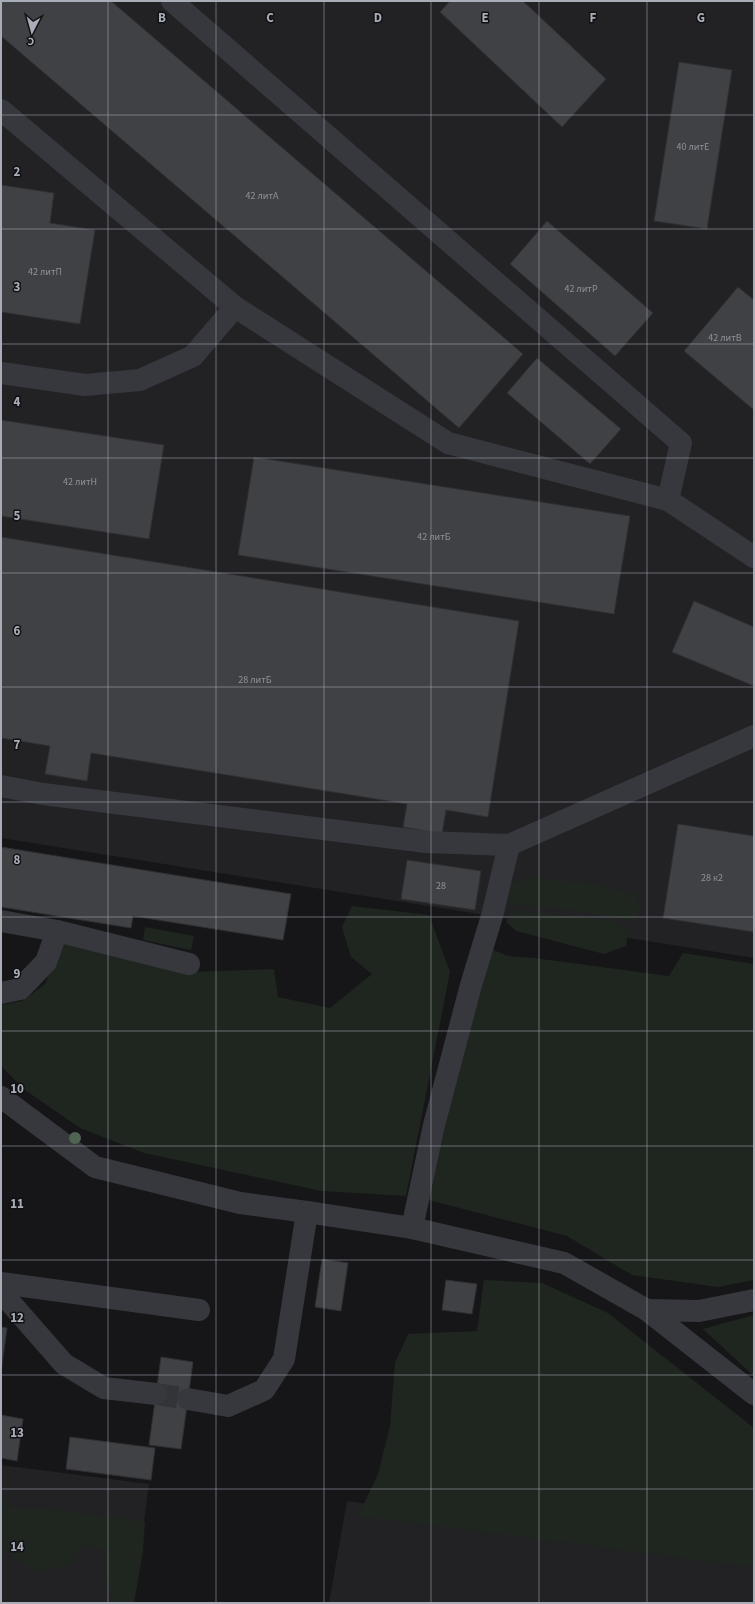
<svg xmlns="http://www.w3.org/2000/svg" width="755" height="1604" font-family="'Source Sans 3',sans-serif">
<rect width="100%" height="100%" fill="#161618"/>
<g fill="#222225">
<path d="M 1,1 L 754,1 L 754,958 L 1,838 Z"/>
<path d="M 1,1465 L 149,1484 L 133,1603 L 1,1603 Z"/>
<path d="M 347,1501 L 754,1558 L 754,1603 L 329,1603 Z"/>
</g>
<g fill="#1e261f">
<path d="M 525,877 L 603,885 L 636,896 L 640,908 L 634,921 L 569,910 L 505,903 L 508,887 Z"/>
<path d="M 352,906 L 429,915 L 450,972 L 406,1196 L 321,1191 L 144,1153 L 80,1128 L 25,1090 L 1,1066 L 1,1005 L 22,1001 L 45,984 L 62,942 L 191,972 L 274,969 L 278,997 L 330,1008 L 372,974 L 351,957 L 342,927 Z"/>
<path d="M 512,910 L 610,920 L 628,930 L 626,946 L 604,954 L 516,931 L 506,922 Z"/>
<path d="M 145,927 L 194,936 L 191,950 L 143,940 Z"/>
<path d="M 489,948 L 508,956 L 534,958 L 669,976 L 683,953 L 754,964 L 754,1280 L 718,1287 L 632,1275 L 567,1236 L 429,1200 L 467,1024 Z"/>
<path d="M 484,1280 L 542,1283 L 608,1313 L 754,1428 L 754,1567 L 358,1516 L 378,1474 L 390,1426 L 395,1363 L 408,1334 L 477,1331 Z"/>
<path d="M 754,1315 L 754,1376 L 703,1329 Z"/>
<path d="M 1,1498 L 14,1509 L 50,1509 L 145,1522 L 143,1551 L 134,1603 L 112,1603 L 107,1581 L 106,1551 L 87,1544 L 68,1565 L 36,1572 L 8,1551 L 1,1550 Z"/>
</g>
<g fill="#404145" stroke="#303034">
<path d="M 1,1 L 111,1 L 523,354 L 459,428 L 1,36 Z"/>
<path d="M 450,1 L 523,1 L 606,79 L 562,127 L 440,12 Z"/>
<path d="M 679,62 L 732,70 L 707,229 L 654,221 Z"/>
<path d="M 1,185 L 54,193 L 50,223 L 95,230 L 80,324 L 1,312 Z"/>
<path d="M 547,221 L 653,313 L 615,356 L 510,264 Z"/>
<path d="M 738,287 L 754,300 L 754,410 L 684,351 Z"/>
<path d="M 537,358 L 621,429 L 590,464 L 507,393 Z"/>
<path d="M 1,420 L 164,445 L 149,539 L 1,516 Z"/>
<path d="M 254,457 L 630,516 L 614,614 L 238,555 Z"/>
<path d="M 1,537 L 519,621 L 488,817 L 446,810 L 442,834 L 403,827 L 407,804 L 91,753 L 87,781 L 45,774 L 50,746 L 1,738 Z"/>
<path d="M 694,601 L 754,627 L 754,686 L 672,652 Z"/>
<path d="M 678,824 L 754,836 L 754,932 L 663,918 Z"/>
<path d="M 1,847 L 291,894 L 283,940 L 133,916 L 131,928 L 1,907 Z"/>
<path d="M 407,860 L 481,871 L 475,910 L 401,899 Z"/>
<path d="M 322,1259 L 348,1263 L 341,1311 L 315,1307 Z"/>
<path d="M 446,1280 L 477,1284 L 472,1314 L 442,1310 Z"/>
<path d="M 1,1327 L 7,1328 L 1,1372 Z"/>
<path d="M 161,1357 L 193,1362 L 181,1449 L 149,1445 Z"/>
<path d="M 1,1415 L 23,1419 L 17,1461 L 1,1458 Z"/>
<path d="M 70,1437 L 155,1448 L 151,1480 L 66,1469 Z"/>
</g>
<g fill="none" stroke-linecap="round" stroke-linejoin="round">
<path stroke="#333438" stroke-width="22" stroke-dasharray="22 11" stroke-linecap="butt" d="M 156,1394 L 188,1399"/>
<g stroke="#37383d" stroke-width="22">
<path d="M 172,1 L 681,443 L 668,500"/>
<path d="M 1,110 L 235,307 L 448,443 L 668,500 L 754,557"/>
<path d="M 1,373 L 85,385 L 140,380 L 193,356 L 235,307"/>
<path d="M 1,786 L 43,794 L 426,842 L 509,845"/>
<path d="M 1,921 L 57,931 L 189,964"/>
<path d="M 1,993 L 20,989 L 46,962 L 57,931"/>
<path d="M 1,1097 L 95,1167 L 240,1203 L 307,1212 L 412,1228 L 564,1263 L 647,1310 L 754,1394"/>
<path d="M 412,1228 L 434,1125 L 471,985 L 492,916 L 509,845 L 754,736"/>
<path d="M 1,1283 L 199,1310"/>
<path d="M 1,1292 L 64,1364 L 104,1388 L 156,1394"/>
<path d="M 647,1310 L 699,1311 L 754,1300"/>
<path d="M 188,1399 L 228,1406 L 264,1390 L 284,1359 L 307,1212"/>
</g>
</g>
<circle fill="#506452" cx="75" cy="1138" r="6"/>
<path fill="none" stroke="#a8adb8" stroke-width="1" stroke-opacity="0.55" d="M 108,1 L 108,1603M 216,1 L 216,1603M 324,1 L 324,1603M 431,1 L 431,1603M 539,1 L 539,1603M 647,1 L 647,1603M 1,115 L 754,115M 1,229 L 754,229M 1,344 L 754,344M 1,458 L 754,458M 1,573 L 754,573M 1,687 L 754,687M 1,802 L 754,802M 1,917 L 754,917M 1,1031 L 754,1031M 1,1146 L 754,1146M 1,1260 L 754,1260M 1,1375 L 754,1375M 1,1489 L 754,1489"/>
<g text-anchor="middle" stroke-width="3" stroke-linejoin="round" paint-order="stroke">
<g font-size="10" fill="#8e929b">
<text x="693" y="150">40 литЕ</text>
<text x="262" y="199">42 литА</text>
<text x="45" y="275">42 литП</text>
<text x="581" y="292">42 литР</text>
<text x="725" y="341">42 литВ</text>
<text x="80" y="485">42 литН</text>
<text x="434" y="540">42 литБ</text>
<text x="255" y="683">28 литБ</text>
<text x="712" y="881">28 к2</text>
<text x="441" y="889">28</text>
</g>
</g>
<g font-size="13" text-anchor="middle" font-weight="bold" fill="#a8adb8" stroke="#111113" stroke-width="3" stroke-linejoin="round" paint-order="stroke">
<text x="162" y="22">B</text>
<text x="270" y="22">C</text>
<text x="378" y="22">D</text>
<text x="485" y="22">E</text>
<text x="593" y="22">F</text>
<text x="701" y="22">G</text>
<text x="17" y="176">2</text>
<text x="17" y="291">3</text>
<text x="17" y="406">4</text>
<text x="17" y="520">5</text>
<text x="17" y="635">6</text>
<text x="17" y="749">7</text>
<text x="17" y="864">8</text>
<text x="17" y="978">9</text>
<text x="17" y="1093">10</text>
<text x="17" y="1208">11</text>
<text x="17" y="1322">12</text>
<text x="17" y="1437">13</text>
<text x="17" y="1551">14</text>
</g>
<rect width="755" height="1604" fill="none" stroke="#a8adb8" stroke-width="4"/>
<g transform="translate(32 32) rotate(186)" stroke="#111113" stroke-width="3" paint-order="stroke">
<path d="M0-3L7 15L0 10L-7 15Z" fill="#a8adb8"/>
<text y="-6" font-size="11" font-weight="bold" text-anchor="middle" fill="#a8adb8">С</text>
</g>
</svg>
